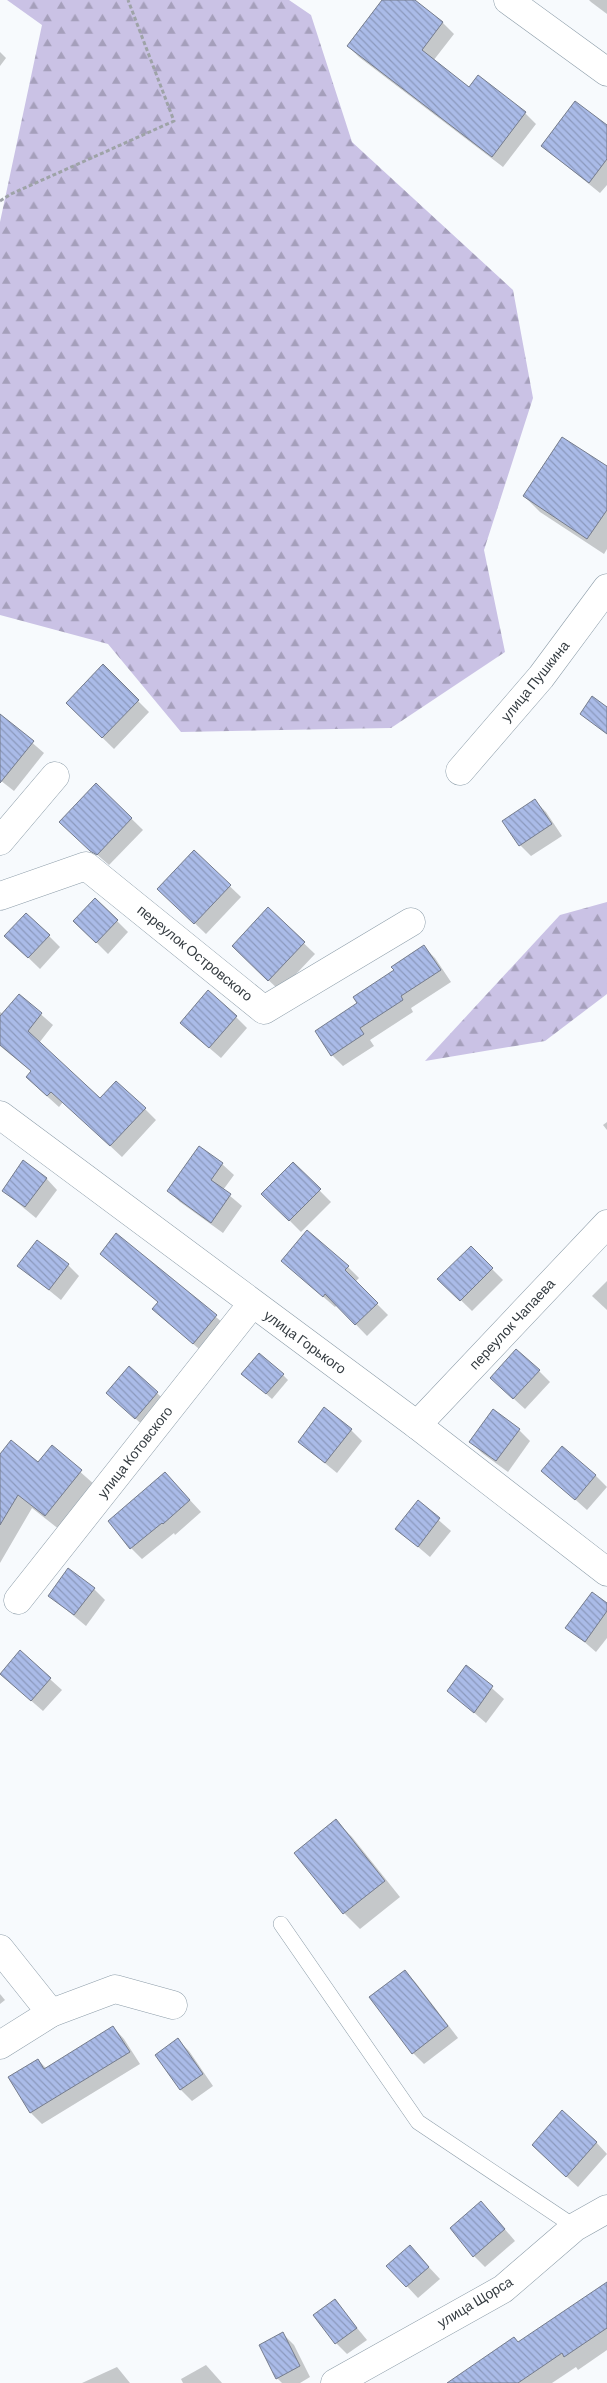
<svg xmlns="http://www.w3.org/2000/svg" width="607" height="2383" font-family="Barlow,sans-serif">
<defs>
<pattern id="forest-firs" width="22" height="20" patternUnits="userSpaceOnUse" patternTransform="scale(1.25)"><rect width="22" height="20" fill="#cac2e5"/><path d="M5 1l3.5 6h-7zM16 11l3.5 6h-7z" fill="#a59fbb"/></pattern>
<pattern id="building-back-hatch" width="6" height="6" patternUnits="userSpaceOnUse" patternTransform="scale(1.25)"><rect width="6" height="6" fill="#aabbe8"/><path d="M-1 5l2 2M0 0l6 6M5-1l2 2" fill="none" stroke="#8b99bd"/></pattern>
</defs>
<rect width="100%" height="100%" fill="#f7fafd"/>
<g fill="url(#forest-firs)">
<path d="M 7,0 L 289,0 L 311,15 L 352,142 L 513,290 L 533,398 L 484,550 L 505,652 L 391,728 L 181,732 L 108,644 L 0,615 L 0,222 L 42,25 Z"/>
<path d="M 607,902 L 607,994 L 545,1041 L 425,1061 L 560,915 Z"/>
</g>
<g fill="#0003">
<path d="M 384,0 L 413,0 L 443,23 L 454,34 L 433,61 L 469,89 L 525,113 L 536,124 L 503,167 L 359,57 L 348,46 Z"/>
<path d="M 589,0 L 607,0 L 607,14 L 591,2 Z"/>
<path d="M 0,52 L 6,58 L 0,66 Z"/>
<path d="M 607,127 L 607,185 L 600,193 L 542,146 Z"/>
<path d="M 607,468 L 607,549 L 604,554 L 540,512 L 524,496 Z"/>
<path d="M 103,666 L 149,712 L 114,749 L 67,703 Z"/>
<path d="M 0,715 L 44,753 L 14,791 L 0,780 Z"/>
<path d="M 96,784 L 143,830 L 109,865 L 72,833 Z"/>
<path d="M 535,801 L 546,812 L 562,836 L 531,856 L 520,845 Z"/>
<path d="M 194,852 L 241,897 L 206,934 L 159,889 Z"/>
<path d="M 268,909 L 315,954 L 280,991 L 244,957 Z"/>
<path d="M 75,921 L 117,921 L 128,932 L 108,954 Z"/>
<path d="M 6,936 L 49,936 L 60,947 L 40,969 Z"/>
<path d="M 424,947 L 435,958 L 451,982 L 411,1008 L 413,1012 L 370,1040 L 374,1046 L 343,1066 L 332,1055 L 359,1003 Z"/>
<path d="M 19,995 L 53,1025 L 39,1043 L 100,1100 L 145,1109 L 156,1120 L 122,1157 L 63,1102 L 59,1107 L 39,1089 L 32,1072 L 0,1046 L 0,1012 L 3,1014 Z"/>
<path d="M 236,1017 L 247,1028 L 221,1058 L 193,1034 Z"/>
<path d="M 607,1122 L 607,1130 L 603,1125 Z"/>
<path d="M 199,1148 L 222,1164 L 234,1175 L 223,1190 L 242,1206 L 223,1233 L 180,1202 L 168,1190 Z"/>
<path d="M 293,1164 L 331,1202 L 301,1232 L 263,1194 Z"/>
<path d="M 46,1178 L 57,1190 L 36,1218 L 3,1191 Z"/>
<path d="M 116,1235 L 228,1327 L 205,1354 L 165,1320 L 159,1303 L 102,1254 Z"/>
<path d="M 471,1248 L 503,1280 L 472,1311 L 439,1279 Z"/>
<path d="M 282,1261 L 348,1267 L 359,1278 L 355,1282 L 388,1315 L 367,1336 L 337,1305 L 335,1307 Z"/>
<path d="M 68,1265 L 79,1276 L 61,1300 L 19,1266 Z"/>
<path d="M 607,1281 L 607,1310 L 592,1296 Z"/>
<path d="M 129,1368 L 169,1404 L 147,1429 L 107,1393 Z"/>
<path d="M 539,1371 L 550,1382 L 525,1409 L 503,1389 Z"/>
<path d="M 283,1375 L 288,1380 L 272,1399 L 249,1379 Z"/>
<path d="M 351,1430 L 362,1441 L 337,1473 L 299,1442 Z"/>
<path d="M 519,1430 L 530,1441 L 508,1472 L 482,1453 L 471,1442 Z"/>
<path d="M 52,1447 L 95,1485 L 60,1530 L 32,1508 L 0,1563 L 0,1456 L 39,1464 Z"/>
<path d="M 543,1471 L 596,1476 L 607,1487 L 587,1510 Z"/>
<path d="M 176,1485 L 201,1512 L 175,1535 L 174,1533 L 142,1559 L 131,1548 Z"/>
<path d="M 418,1502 L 451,1531 L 430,1557 L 397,1529 Z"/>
<path d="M 94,1589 L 105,1600 L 86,1626 L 50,1596 Z"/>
<path d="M 607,1605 L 607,1638 L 596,1652 L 567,1627 Z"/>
<path d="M 20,1652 L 62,1690 L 43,1711 L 12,1684 Z"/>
<path d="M 467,1666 L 504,1699 L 486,1723 L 448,1690 Z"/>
<path d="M 336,1821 L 352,1837 L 400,1897 L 360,1929 L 344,1913 L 296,1853 Z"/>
<path d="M 405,1972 L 416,1983 L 458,2038 L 424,2064 L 413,2053 Z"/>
<path d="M 0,1994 L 5,2000 L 0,2004 Z"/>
<path d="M 113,2027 L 124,2039 L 140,2064 L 42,2124 L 31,2113 L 38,2060 L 47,2069 Z"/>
<path d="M 178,2040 L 189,2051 L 213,2086 L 192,2101 L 181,2090 L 157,2055 Z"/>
<path d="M 596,2142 L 607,2154 L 578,2187 L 545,2157 Z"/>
<path d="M 492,2214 L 515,2241 L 485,2267 L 474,2256 Z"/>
<path d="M 410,2247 L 440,2279 L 418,2298 L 388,2266 Z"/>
<path d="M 607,2283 L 607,2350 L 578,2370 L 576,2367 L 552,2383 L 450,2383 L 518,2343 Z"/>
<path d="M 334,2300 L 367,2340 L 347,2354 L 336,2343 Z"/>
<path d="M 283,2334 L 294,2345 L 310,2377 L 300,2383 L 282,2383 L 277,2378 Z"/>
<path d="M 206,2365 L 222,2383 L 183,2383 L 181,2379 Z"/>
<path d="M 117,2367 L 130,2383 L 82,2383 Z"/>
</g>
<g fill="url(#building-back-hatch)" stroke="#757c8c">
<path d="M 382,0 L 415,0 L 443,22 L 422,50 L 469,87 L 478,75 L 526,112 L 492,157 L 347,46 Z"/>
<path d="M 575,101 L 607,125 L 607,159 L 589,183 L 541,146 Z"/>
<path d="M 562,437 L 607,466 L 607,510 L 587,539 L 523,496 Z"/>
<path d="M 103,664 L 139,700 L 102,738 L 66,703 Z"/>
<path d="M 592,696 L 607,707 L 607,734 L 580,714 Z"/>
<path d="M 0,714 L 34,741 L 0,783 Z"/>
<path d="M 96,783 L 132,818 L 97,855 L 90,851 L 59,822 Z"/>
<path d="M 535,799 L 552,824 L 519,846 L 502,821 Z"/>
<path d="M 194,850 L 231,885 L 194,924 L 157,889 Z"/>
<path d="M 95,898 L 118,920 L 96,943 L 73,921 Z"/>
<path d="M 268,907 L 305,942 L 268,981 L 232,946 Z"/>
<path d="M 26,913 L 50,935 L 28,958 L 4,936 Z"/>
<path d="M 424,945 L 441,970 L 401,996 L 403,1000 L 360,1028 L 364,1034 L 331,1056 L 315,1031 L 357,1003 L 353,997 L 394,970 L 391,967 Z"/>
<path d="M 208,990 L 237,1016 L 209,1048 L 180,1023 Z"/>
<path d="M 19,994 L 42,1013 L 28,1031 L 100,1098 L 116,1081 L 146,1108 L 110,1146 L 51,1092 L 47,1096 L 26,1077 L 31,1071 L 0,1045 L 0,1016 Z"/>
<path d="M 199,1146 L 223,1163 L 211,1180 L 231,1194 L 211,1223 L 167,1191 Z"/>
<path d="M 23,1160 L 47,1178 L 25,1207 L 2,1191 Z"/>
<path d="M 293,1162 L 321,1189 L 289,1221 L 261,1194 Z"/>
<path d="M 307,1230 L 349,1266 L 345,1270 L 378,1303 L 355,1325 L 325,1294 L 323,1297 L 281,1261 Z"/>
<path d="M 116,1233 L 217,1315 L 193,1344 L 152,1309 L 158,1302 L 100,1254 Z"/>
<path d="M 37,1240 L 69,1264 L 49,1290 L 17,1266 Z"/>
<path d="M 471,1246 L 493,1268 L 460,1301 L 437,1279 Z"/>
<path d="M 516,1349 L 540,1370 L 513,1399 L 490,1378 Z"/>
<path d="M 259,1353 L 284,1374 L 266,1394 L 241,1374 Z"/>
<path d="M 129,1366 L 158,1392 L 135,1419 L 106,1393 Z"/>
<path d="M 324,1407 L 352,1429 L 325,1463 L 298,1442 Z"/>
<path d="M 493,1409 L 520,1429 L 496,1461 L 469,1442 Z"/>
<path d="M 11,1440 L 38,1462 L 52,1445 L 82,1470 L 45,1516 L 18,1495 L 0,1525 L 0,1454 Z"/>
<path d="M 562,1446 L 596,1475 L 575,1500 L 541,1471 Z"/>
<path d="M 165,1472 L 190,1500 L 163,1524 L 162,1523 L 130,1549 L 108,1521 Z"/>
<path d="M 418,1500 L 440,1518 L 418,1547 L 395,1529 Z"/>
<path d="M 68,1568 L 95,1588 L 74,1615 L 48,1596 Z"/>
<path d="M 592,1592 L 607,1603 L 607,1611 L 585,1642 L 565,1628 Z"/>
<path d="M 20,1650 L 51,1678 L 31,1701 L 0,1674 Z"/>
<path d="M 466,1665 L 493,1686 L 474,1713 L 447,1691 Z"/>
<path d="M 336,1819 L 385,1881 L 343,1914 L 294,1853 Z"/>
<path d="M 405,1970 L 448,2026 L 412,2054 L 369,1997 Z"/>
<path d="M 113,2026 L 130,2052 L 30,2113 L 8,2077 L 38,2059 L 44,2069 Z"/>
<path d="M 178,2038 L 203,2074 L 180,2090 L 155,2055 Z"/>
<path d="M 562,2110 L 597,2142 L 566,2177 L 532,2145 Z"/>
<path d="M 481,2201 L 505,2229 L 473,2257 L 450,2228 Z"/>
<path d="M 410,2245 L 429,2267 L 406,2287 L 386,2266 Z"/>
<path d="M 607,2282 L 607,2328 L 564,2357 L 562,2353 L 518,2383 L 447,2383 L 514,2337 L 518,2342 Z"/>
<path d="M 335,2299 L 357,2328 L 335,2344 L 313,2315 Z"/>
<path d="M 283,2332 L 300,2366 L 276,2379 L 259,2345 Z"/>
</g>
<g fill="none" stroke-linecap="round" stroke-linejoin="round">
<defs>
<path id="service" d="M 281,1924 L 418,2122 L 575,2227"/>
<g id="minor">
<path d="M 508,0 L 607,72"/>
<path d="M 460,771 L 541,677 L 607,588"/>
<path d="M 0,841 L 55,776"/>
<path d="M 0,896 L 86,866 L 264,1010 L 411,922"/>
<path d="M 0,1115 L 417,1425 L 607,1572"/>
<path d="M 417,1425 L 607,1224"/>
<path d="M 18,1600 L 252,1304"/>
<path d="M 0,1949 L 51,2013"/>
<path d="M 0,2045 L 51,2013 L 115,1989 L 173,2005"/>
<path d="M 335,2383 L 503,2289 L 575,2227 L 607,2209"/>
</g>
</defs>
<use href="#service" stroke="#8d9da9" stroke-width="16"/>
<use href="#minor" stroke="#8d9da9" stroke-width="29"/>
<path stroke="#9ea3a7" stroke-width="3" stroke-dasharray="4 2.5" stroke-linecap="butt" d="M 0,201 L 11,194 L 174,121 L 128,0"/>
<use href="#service" stroke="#fff" stroke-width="15"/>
<use href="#minor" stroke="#fff" stroke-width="28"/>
</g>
<g text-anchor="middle" stroke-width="4" stroke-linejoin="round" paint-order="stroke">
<g font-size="14" fill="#343b40" stroke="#fff">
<text transform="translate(535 681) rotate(-51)" y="5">улица Пушкина</text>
<text transform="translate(195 953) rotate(39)" y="5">переулок Островского</text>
<text transform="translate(512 1324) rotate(-47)" y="5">переулок Чапаева</text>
<text transform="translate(305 1342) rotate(36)" y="5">улица Горького</text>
<text transform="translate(135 1452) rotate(-52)" y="5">улица Котовского</text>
<text transform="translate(475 2302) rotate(-31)" y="5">улица Щорса</text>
</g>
</g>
</svg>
